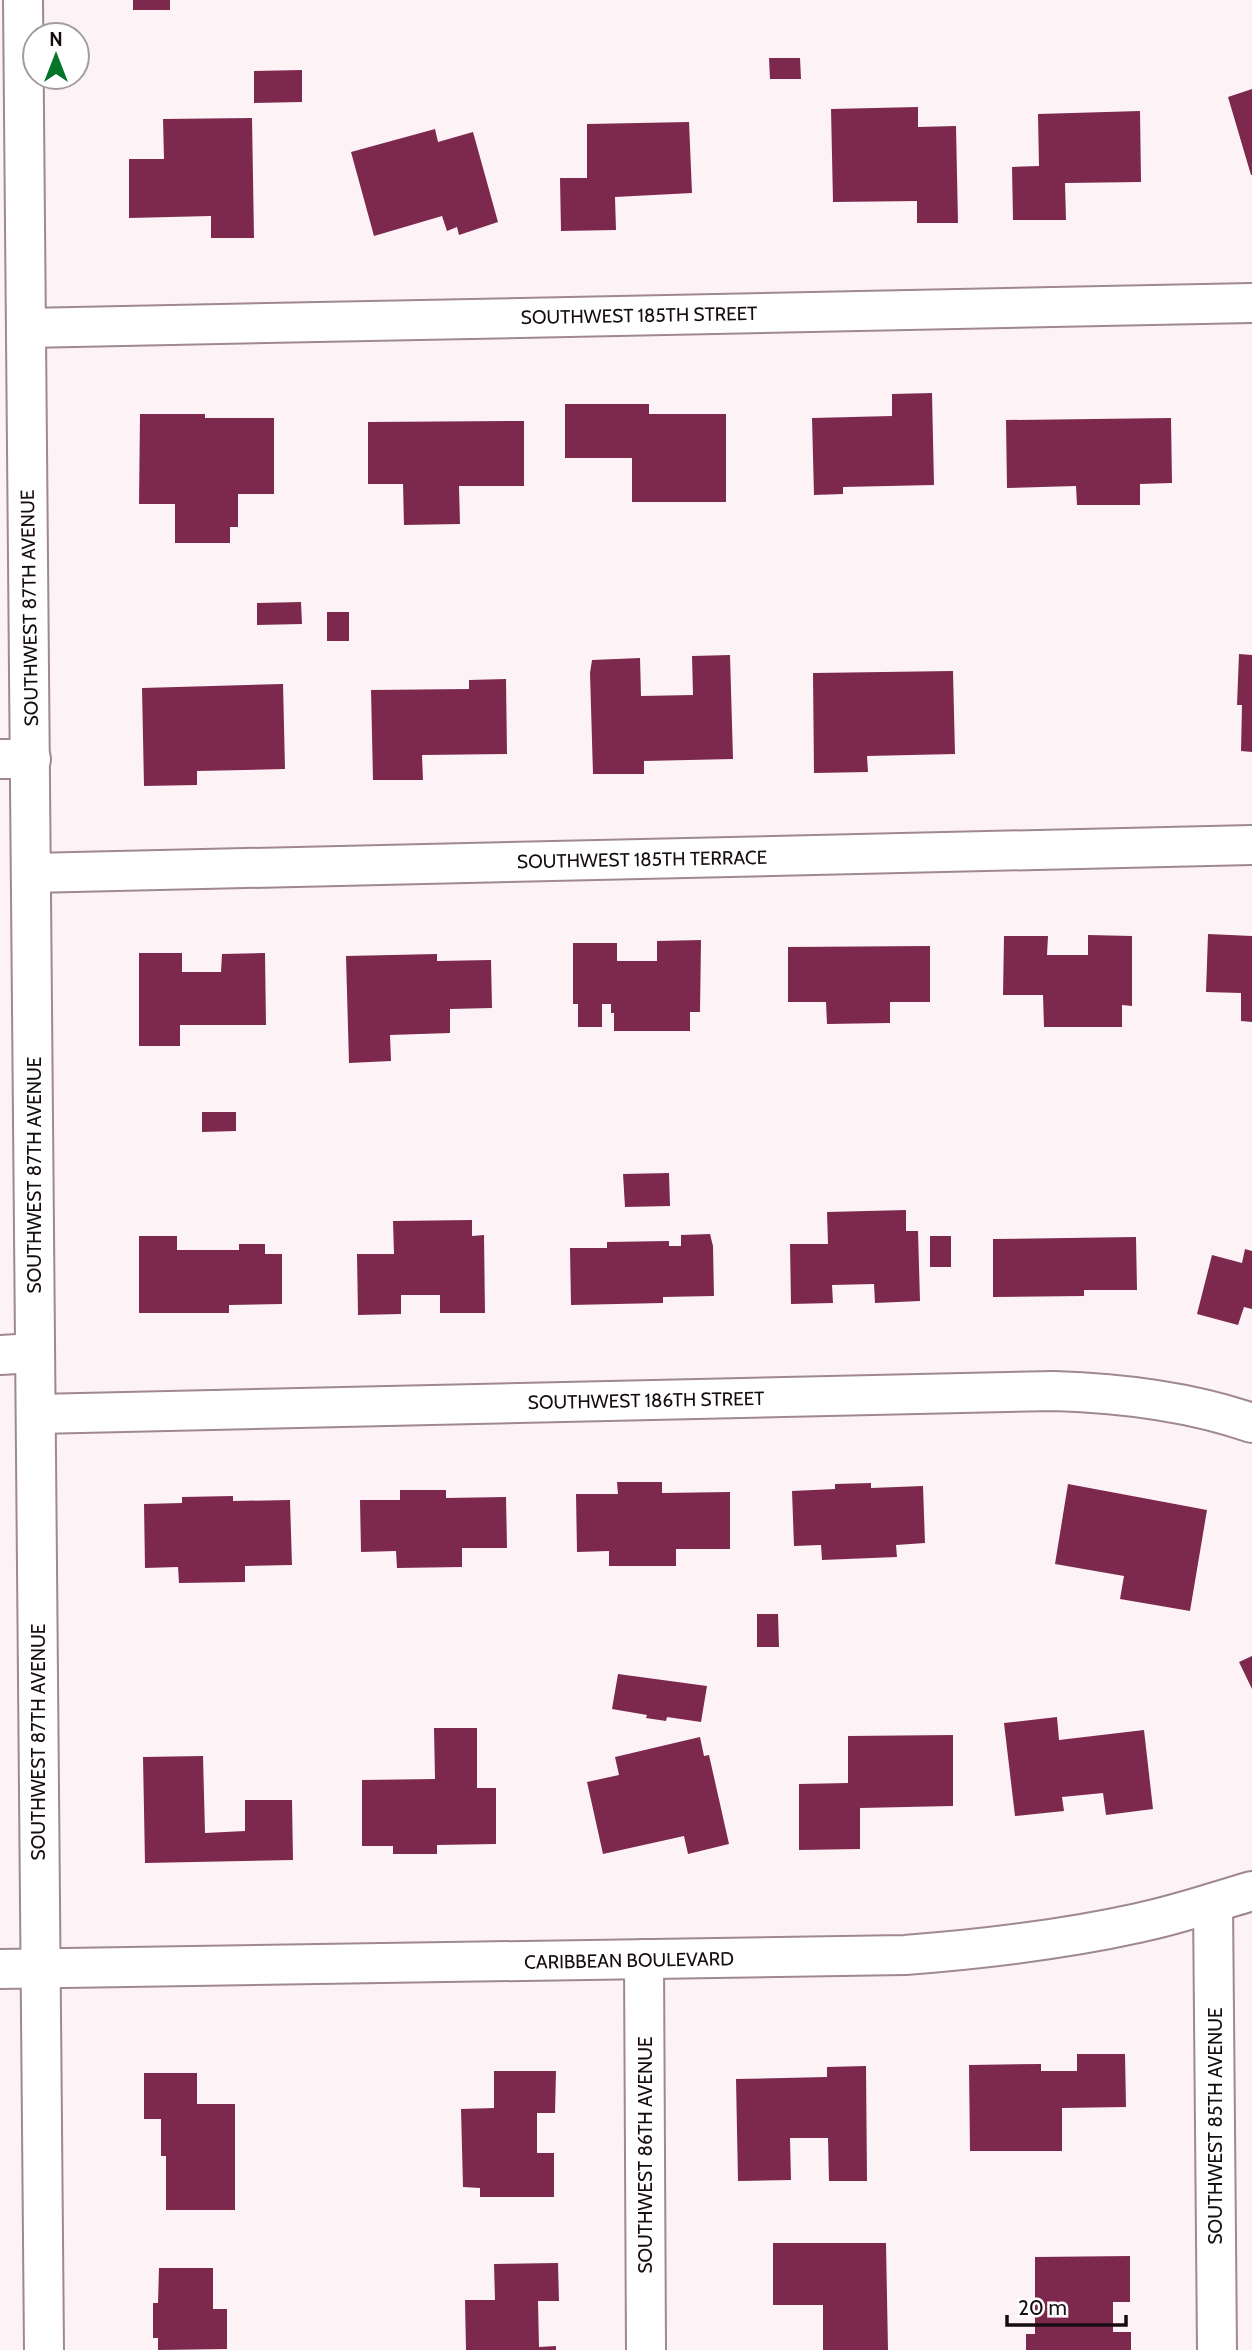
<svg xmlns="http://www.w3.org/2000/svg" width="1252" height="2350" font-family="Cabin,sans-serif">
<rect width="100%" height="100%" fill="#fdf3f6"/>
<g fill="#7d294e">
<rect x="133" y="0" width="37" height="10"/>
<path d="M 769,58 L 800,58 L 801,79 L 770,79 Z"/>
<path d="M 302,70 L 302,102 L 254,103 L 254,71 Z"/>
<path d="M 1252,89 L 1252,175 L 1251,175 L 1228,97 Z"/>
<path d="M 918,107 L 918,127 L 956,126 L 958,223 L 917,223 L 917,201 L 833,202 L 831,109 Z"/>
<path d="M 1140,111 L 1141,182 L 1065,183 L 1066,220 L 1013,220 L 1012,167 L 1039,166 L 1038,114 Z"/>
<path d="M 252,118 L 254,238 L 211,238 L 211,216 L 129,218 L 129,159 L 164,159 L 163,119 Z"/>
<path d="M 689,122 L 692,193 L 615,197 L 616,230 L 561,231 L 560,178 L 587,178 L 587,124 Z"/>
<path d="M 435,129 L 438,142 L 473,132 L 498,222 L 459,235 L 457,227 L 447,231 L 442,216 L 374,236 L 351,152 Z"/>
<path d="M 932,393 L 934,485 L 843,487 L 843,494 L 814,495 L 812,418 L 892,416 L 892,394 Z"/>
<path d="M 565,404 L 649,404 L 649,414 L 726,414 L 726,502 L 632,502 L 632,458 L 565,458 Z"/>
<path d="M 140,414 L 205,414 L 205,418 L 274,418 L 274,494 L 238,494 L 238,527 L 230,527 L 230,543 L 175,543 L 175,504 L 139,504 Z"/>
<path d="M 1171,418 L 1172,483 L 1140,484 L 1140,505 L 1077,505 L 1076,486 L 1007,488 L 1006,420 Z"/>
<path d="M 524,421 L 524,486 L 459,486 L 460,524 L 404,525 L 403,484 L 368,484 L 368,422 Z"/>
<path d="M 301,602 L 302,624 L 257,625 L 257,603 Z"/>
<rect x="327" y="612" width="22" height="29"/>
<path d="M 1239,654 L 1252,655 L 1252,752 L 1241,751 L 1242,705 L 1237,705 Z"/>
<path d="M 730,655 L 733,759 L 644,761 L 644,774 L 593,774 L 590,673 L 592,660 L 640,658 L 641,696 L 693,695 L 692,656 Z"/>
<path d="M 953,671 L 955,754 L 867,756 L 868,772 L 814,773 L 813,673 Z"/>
<path d="M 506,679 L 507,754 L 422,755 L 423,780 L 373,780 L 371,690 L 469,689 L 469,680 Z"/>
<path d="M 283,684 L 285,769 L 197,771 L 197,785 L 144,786 L 142,688 Z"/>
<path d="M 1208,934 L 1252,936 L 1252,1022 L 1241,1021 L 1241,993 L 1206,992 Z"/>
<path d="M 1088,935 L 1132,936 L 1132,1006 L 1122,1005 L 1122,1027 L 1044,1027 L 1043,995 L 1003,995 L 1004,936 L 1048,936 L 1047,955 L 1088,955 Z"/>
<path d="M 701,940 L 700,1012 L 690,1012 L 690,1031 L 614,1031 L 614,1013 L 611,1013 L 611,1004 L 602,1004 L 602,1027 L 578,1027 L 578,1004 L 573,1004 L 573,943 L 617,943 L 617,961 L 657,961 L 657,941 Z"/>
<path d="M 930,946 L 930,1002 L 890,1002 L 890,1023 L 827,1024 L 826,1002 L 788,1002 L 788,947 Z"/>
<path d="M 139,953 L 182,953 L 182,972 L 221,972 L 222,954 L 265,953 L 266,1025 L 180,1025 L 180,1046 L 139,1046 Z"/>
<path d="M 437,954 L 437,961 L 491,960 L 492,1008 L 450,1009 L 450,1033 L 390,1035 L 391,1061 L 349,1063 L 346,956 Z"/>
<path d="M 202,1112 L 236,1112 L 236,1131 L 202,1132 Z"/>
<path d="M 669,1173 L 670,1206 L 625,1207 L 623,1174 Z"/>
<path d="M 906,1210 L 906,1231 L 918,1231 L 920,1301 L 875,1303 L 874,1284 L 832,1285 L 833,1303 L 791,1304 L 790,1244 L 828,1244 L 827,1212 Z"/>
<path d="M 472,1220 L 472,1236 L 484,1235 L 485,1313 L 440,1313 L 440,1295 L 401,1295 L 401,1314 L 358,1315 L 357,1254 L 394,1254 L 393,1221 Z"/>
<path d="M 710,1234 L 713,1246 L 714,1296 L 663,1297 L 663,1303 L 571,1305 L 570,1248 L 607,1248 L 607,1242 L 669,1241 L 669,1246 L 681,1246 L 681,1235 Z"/>
<path d="M 139,1236 L 177,1236 L 177,1250 L 239,1250 L 239,1244 L 265,1244 L 265,1254 L 282,1254 L 282,1304 L 229,1305 L 229,1313 L 139,1313 Z"/>
<rect x="930" y="1236" width="21" height="31"/>
<path d="M 1136,1237 L 1137,1290 L 1084,1290 L 1084,1296 L 993,1297 L 993,1239 Z"/>
<path d="M 1245,1249 L 1252,1251 L 1252,1309 L 1244,1307 L 1238,1325 L 1197,1314 L 1212,1255 L 1242,1263 Z"/>
<path d="M 617,1482 L 662,1482 L 662,1493 L 730,1492 L 730,1549 L 676,1549 L 676,1566 L 609,1566 L 609,1551 L 577,1552 L 576,1494 L 618,1494 Z"/>
<path d="M 871,1483 L 871,1488 L 923,1486 L 925,1543 L 896,1545 L 897,1557 L 822,1560 L 821,1545 L 794,1546 L 792,1491 L 835,1489 L 835,1484 Z"/>
<path d="M 1068,1484 L 1207,1510 L 1190,1611 L 1120,1599 L 1124,1576 L 1055,1564 Z"/>
<path d="M 400,1490 L 446,1490 L 446,1498 L 506,1497 L 507,1548 L 462,1548 L 462,1567 L 397,1568 L 396,1551 L 361,1552 L 360,1500 L 400,1500 Z"/>
<path d="M 233,1496 L 233,1501 L 290,1500 L 292,1565 L 245,1566 L 245,1582 L 179,1583 L 178,1567 L 145,1568 L 144,1504 L 182,1503 L 182,1497 Z"/>
<path d="M 757,1614 L 778,1614 L 779,1647 L 757,1647 Z"/>
<path d="M 1252,1656 L 1252,1689 L 1239,1662 Z"/>
<path d="M 618,1674 L 707,1686 L 701,1722 L 667,1717 L 666,1721 L 646,1718 L 647,1715 L 612,1709 Z"/>
<path d="M 1057,1717 L 1059,1740 L 1144,1730 L 1153,1809 L 1106,1815 L 1103,1793 L 1062,1797 L 1064,1811 L 1015,1816 L 1004,1723 Z"/>
<path d="M 434,1728 L 477,1728 L 477,1788 L 496,1788 L 496,1844 L 437,1845 L 437,1854 L 393,1854 L 393,1846 L 362,1846 L 362,1780 L 435,1779 Z"/>
<path d="M 953,1735 L 953,1806 L 860,1808 L 860,1849 L 799,1850 L 799,1784 L 848,1783 L 848,1736 Z"/>
<path d="M 700,1737 L 704,1756 L 709,1755 L 729,1844 L 688,1854 L 684,1836 L 603,1854 L 587,1782 L 619,1775 L 615,1757 Z"/>
<path d="M 203,1756 L 205,1833 L 245,1831 L 245,1800 L 292,1800 L 293,1860 L 145,1863 L 143,1757 Z"/>
<path d="M 1077,2054 L 1125,2054 L 1126,2107 L 1062,2108 L 1062,2151 L 970,2151 L 969,2065 L 1041,2064 L 1041,2071 L 1077,2071 Z"/>
<path d="M 866,2066 L 867,2181 L 829,2181 L 828,2138 L 790,2138 L 791,2180 L 738,2181 L 736,2079 L 827,2077 L 827,2067 Z"/>
<path d="M 494,2071 L 556,2071 L 555,2113 L 537,2113 L 537,2153 L 554,2153 L 554,2197 L 480,2197 L 480,2188 L 463,2187 L 461,2109 L 494,2108 Z"/>
<path d="M 144,2073 L 197,2073 L 197,2104 L 235,2104 L 235,2210 L 166,2210 L 166,2156 L 161,2156 L 161,2119 L 144,2119 Z"/>
<path d="M 773,2243 L 886,2243 L 888,2350 L 823,2350 L 823,2305 L 773,2305 Z"/>
<path d="M 1130,2256 L 1130,2302 L 1113,2302 L 1113,2332 L 1131,2332 L 1131,2350 L 1026,2350 L 1026,2334 L 1035,2334 L 1035,2257 Z"/>
<path d="M 558,2263 L 559,2301 L 538,2301 L 539,2347 L 556,2346 L 556,2350 L 466,2350 L 465,2300 L 495,2300 L 494,2264 Z"/>
<path d="M 159,2268 L 213,2268 L 213,2309 L 227,2309 L 227,2349 L 158,2350 L 158,2338 L 153,2338 L 153,2303 L 158,2303 Z"/>
</g>
<g fill="none" stroke-linecap="round" stroke-linejoin="round">
<defs>
<g id="minor">
<path d="M 26,328 L 1252,303"/>
<path d="M 0,759 L 31,759"/>
<path d="M 31,873 L 1252,845"/>
<path d="M 0,1355 L 35,1353"/>
<path d="M 37,1414 L 1054,1391 C 1121,1393 1188,1401 1252,1423"/>
<path d="M 1213,1903 L 1217,2350"/>
<path d="M 644,1959 L 646,2350"/>
</g>
<g id="tertiary">
<path d="M 23,0 L 44,2350"/>
<path d="M 0,1969 L 905,1955 C 983,1949 1061,1940 1138,1923 C 1177,1915 1214,1902 1252,1891"/>
</g>
</defs>
<use href="#minor" stroke="#a08890" stroke-width="42"/>
<use href="#tertiary" stroke="#a08890" stroke-width="42"/>
<use href="#minor" stroke="#fff" stroke-width="38"/>
<use href="#tertiary" stroke="#fff" stroke-width="38"/>
</g>
<g text-anchor="middle" stroke-width="7" stroke-linejoin="round" paint-order="stroke">
<g font-size="19" fill="#160d10" stroke="#fff">
<text transform="translate(639 315) rotate(-1)" y="7">SOUTHWEST 185TH STREET</text>
<text transform="translate(29 608) rotate(-91)" y="7">SOUTHWEST 87TH AVENUE</text>
<text transform="translate(642 859) rotate(-1)" y="7">SOUTHWEST 185TH TERRACE</text>
<text transform="translate(34 1175) rotate(-90)" y="7">SOUTHWEST 87TH AVENUE</text>
<text transform="translate(646 1400) rotate(-1)" y="7">SOUTHWEST 186TH STREET</text>
<text transform="translate(38 1742) rotate(-90)" y="7">SOUTHWEST 87TH AVENUE</text>
<text transform="translate(629 1960) rotate(-1)" y="7">CARIBBEAN BOULEVARD</text>
<text transform="translate(1215 2126) rotate(-90)" y="7">SOUTHWEST 85TH AVENUE</text>
<text transform="translate(645 2155) rotate(-90)" y="7">SOUTHWEST 86TH AVENUE</text>
</g>
</g>
<g transform="translate(56 56)"><circle r="33" fill="#ffffff" stroke="#a29e9f" stroke-width="2"/>
<path d="M0-5L12 26L0 18L-12 26Z" fill="#037428"/>
<text y="-10" font-size="19" font-weight="bold" text-anchor="middle" fill="#160d10">N</text>
</g>
<path d="M1007 2315v10h119v-10" fill="none" stroke="#160d10" stroke-width="3.5"/>
<text x="1018" y="2315" font-size="21" fill="#160d10" stroke="#ffffff" stroke-width="5" paint-order="stroke">20 m</text>
</svg>
